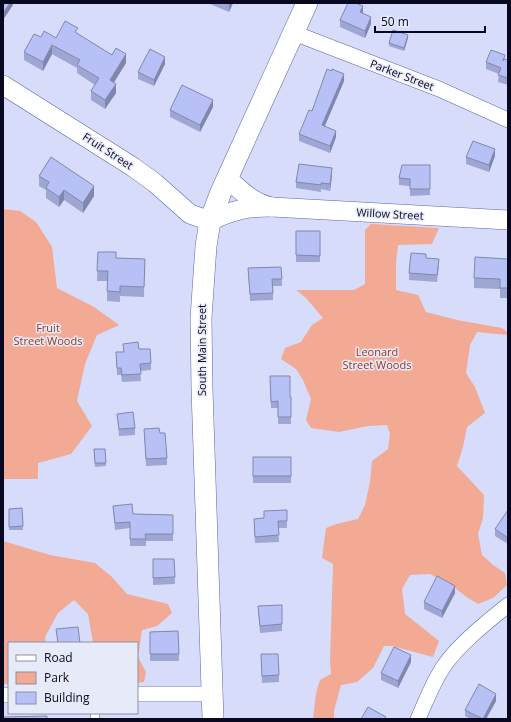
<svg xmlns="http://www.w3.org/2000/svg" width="511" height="722" font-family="'Open Sans',sans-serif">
<rect width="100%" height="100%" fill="#d6dcfa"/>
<g fill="#f2aa94">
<path d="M 3,209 L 20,211 L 36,222 L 52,247 L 57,288 L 94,307 L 119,325 L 97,335 L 85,364 L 77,401 L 92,426 L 71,454 L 38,463 L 38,479 L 3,479 Z"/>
<path d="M 371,224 L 439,228 L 432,244 L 398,245 L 396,263 L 396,290 L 418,295 L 426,312 L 457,320 L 502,328 L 508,333 L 508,335 L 477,332 L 470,345 L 466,373 L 475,387 L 485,413 L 467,427 L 463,447 L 457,466 L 484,495 L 483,518 L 478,534 L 482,555 L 493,565 L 505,573 L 507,585 L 493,598 L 478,604 L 468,598 L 451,585 L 430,574 L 410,575 L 402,589 L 405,614 L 439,641 L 433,657 L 392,646 L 384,646 L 373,668 L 357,682 L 341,685 L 334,711 L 334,719 L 313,719 L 316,693 L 320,680 L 331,674 L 330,660 L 333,564 L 322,558 L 326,528 L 336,524 L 358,519 L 365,505 L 370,482 L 372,461 L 388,449 L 390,434 L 387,425 L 368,426 L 339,432 L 311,428 L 306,420 L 311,399 L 303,380 L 296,369 L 281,359 L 285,348 L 301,342 L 312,325 L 323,318 L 306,298 L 296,290 L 354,290 L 365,284 L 365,230 Z"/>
<path d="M 3,541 L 50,555 L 95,563 L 111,576 L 127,594 L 168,604 L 172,613 L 157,626 L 142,630 L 138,657 L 146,672 L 144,682 L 137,683 L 137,643 L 93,643 L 88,614 L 74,600 L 58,613 L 45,637 L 46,643 L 9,643 L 9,684 L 3,684 Z"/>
</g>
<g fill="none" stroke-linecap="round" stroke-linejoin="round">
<defs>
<path id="service" d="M 95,713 L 95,719"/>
<g id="minor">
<path d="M 294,33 L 439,89 L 508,120"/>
<path d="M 137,694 L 212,694"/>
<path d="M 3,695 L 9,695"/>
<path d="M 418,719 C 426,701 433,682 444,666 C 459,644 487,622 508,605"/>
</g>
<g id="tertiary">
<path d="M 3,85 L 133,167 L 155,183 L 190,214 L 210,221 C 232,210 247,207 272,207 C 253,203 241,191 227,178"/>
<path d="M 272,207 L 508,220"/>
</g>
<path id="secondary" d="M 213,719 L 202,389 L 201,318 L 206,246 L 210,221 L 221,192 L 307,3"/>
</defs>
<use href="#service" stroke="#5e65a8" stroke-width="9"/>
<use href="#minor" stroke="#5e65a8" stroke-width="16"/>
<use href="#tertiary" stroke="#5e65a8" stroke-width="20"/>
<use href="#secondary" stroke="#5e65a8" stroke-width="22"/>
<use href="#service" stroke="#fff" stroke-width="8"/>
<use href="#minor" stroke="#fff" stroke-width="15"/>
<use href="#tertiary" stroke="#fff" stroke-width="19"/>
<use href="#secondary" stroke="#fff" stroke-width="21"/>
</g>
<g fill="#9ea6d3">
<path d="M 210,3 L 233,3 L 229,12 L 210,4 Z"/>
<path d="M 363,13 L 371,24 L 365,38 L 340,27 L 340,20 Z"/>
<path d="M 78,34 L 112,55 L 126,63 L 113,82 L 116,93 L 105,109 L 91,100 L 91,91 L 95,85 L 77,73 L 77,68 L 52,54 L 43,71 L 24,60 L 24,52 L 41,37 L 56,38 Z"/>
<path d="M 408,38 L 404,51 L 389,46 L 389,43 Z"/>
<path d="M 505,59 L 508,60 L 508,85 L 498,82 L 499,74 L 486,69 L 486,62 Z"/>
<path d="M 165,64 L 154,86 L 138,79 L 138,72 Z"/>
<path d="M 344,81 L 325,126 L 336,137 L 330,153 L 299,141 L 299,134 L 312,111 Z"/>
<path d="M 213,107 L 200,132 L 170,117 L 170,110 Z"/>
<path d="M 495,156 L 489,172 L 466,164 L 466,157 Z"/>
<path d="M 430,165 L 430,195 L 410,196 L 410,186 L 399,185 L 399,178 Z"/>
<path d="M 332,175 L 330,191 L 321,189 L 321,192 L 296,188 L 296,182 Z"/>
<path d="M 39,176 L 94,196 L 83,213 L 64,200 L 59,207 L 46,198 L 46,190 L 39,186 Z"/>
<rect x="296" y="231" width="24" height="31"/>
<path d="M 98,252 L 116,258 L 145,259 L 144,297 L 120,296 L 120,302 L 107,301 L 107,281 L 97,281 Z"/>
<path d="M 426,258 L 439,266 L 437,282 L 409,280 L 409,273 Z"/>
<path d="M 508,259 L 508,298 L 500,298 L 500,289 L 474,288 L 474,278 Z"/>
<path d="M 281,267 L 282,286 L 273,286 L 273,300 L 250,301 L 248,268 Z"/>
<path d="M 123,344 L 139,349 L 151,363 L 151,370 L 140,371 L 141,381 L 122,382 L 121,375 L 117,375 L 116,352 L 124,352 Z"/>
<path d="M 270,376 L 290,397 L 291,397 L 291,424 L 278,424 L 278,408 L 271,408 Z"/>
<path d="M 117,414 L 135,428 L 135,435 L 119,436 Z"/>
<path d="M 144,429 L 160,433 L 167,458 L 167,465 L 146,466 Z"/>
<path d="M 94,449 L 105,449 L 106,466 L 95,467 Z"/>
<rect x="253" y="457" width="38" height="26"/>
<path d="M 113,506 L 133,514 L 173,515 L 173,541 L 146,541 L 146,546 L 130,546 L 130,528 L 115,530 Z"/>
<path d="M 22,508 L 23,530 L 9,530 L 9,509 Z"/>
<path d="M 287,510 L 287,528 L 278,528 L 279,542 L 255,543 L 254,519 L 264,518 Z"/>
<path d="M 508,510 L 508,544 L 495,536 L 495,529 Z"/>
<path d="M 153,559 L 174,559 L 175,584 L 153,585 Z"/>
<path d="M 455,593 L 442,618 L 424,609 L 424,602 Z"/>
<path d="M 282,605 L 282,631 L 260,633 L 258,606 Z"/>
<path d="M 178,631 L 179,661 L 150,661 L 150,632 Z"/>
<path d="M 261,654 L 279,675 L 279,682 L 262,683 Z"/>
<path d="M 411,662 L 398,688 L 381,680 L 381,673 Z"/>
<path d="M 496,701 L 486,719 L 470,719 L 465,716 L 465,710 Z"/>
</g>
<g fill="#8187ac">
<path d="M 10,3 L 13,3 L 13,5 L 3,20 L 3,13 Z"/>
<path d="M 229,3 L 233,3 L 229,12 Z"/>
<path d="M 363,6 L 363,13 L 360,19 L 360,12 Z"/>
<path d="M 371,17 L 371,24 L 365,38 L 365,31 Z"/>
<path d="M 408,35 L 408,38 L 404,51 L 404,48 Z"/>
<path d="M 52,45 L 52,54 L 43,71 L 43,62 Z"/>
<path d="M 126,54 L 126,63 L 110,89 L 110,80 Z"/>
<path d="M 165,57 L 165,64 L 154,86 L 154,80 Z"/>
<path d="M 344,74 L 344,81 L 322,132 L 322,125 Z"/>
<path d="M 116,84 L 116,93 L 105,109 L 105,100 Z"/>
<path d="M 213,100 L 213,107 L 200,132 L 200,125 Z"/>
<path d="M 336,131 L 336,137 L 330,153 L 330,146 Z"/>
<path d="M 495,149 L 495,156 L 489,172 L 489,165 Z"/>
<path d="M 332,168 L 332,175 L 330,191 L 330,184 Z"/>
<path d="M 94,186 L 94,196 L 83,213 L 83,203 Z"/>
<path d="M 64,190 L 64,200 L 59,207 L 59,197 Z"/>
<path d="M 455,586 L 455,593 L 442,618 L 442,611 Z"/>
<path d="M 411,655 L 411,662 L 398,688 L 398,681 Z"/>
<path d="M 496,694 L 496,701 L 486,719 L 483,719 Z"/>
</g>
<g fill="#b8c1f5" stroke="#8187ac">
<path d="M 3,3 L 10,3 L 3,13 Z"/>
<path d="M 348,3 L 356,3 L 363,6 L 360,12 L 371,17 L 365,31 L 340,20 Z"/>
<path d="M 65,21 L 78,28 L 75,32 L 112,55 L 116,48 L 126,54 L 110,80 L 116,84 L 105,100 L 91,91 L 99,78 L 77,65 L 80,60 L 52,45 L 43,62 L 24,52 L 34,34 L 41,37 L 44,31 L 56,38 Z"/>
<path d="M 393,30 L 408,35 L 404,48 L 389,43 Z"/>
<path d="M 150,49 L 165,57 L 154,80 L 138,72 Z"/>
<path d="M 491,50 L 505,55 L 503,61 L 504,59 L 508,60 L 508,78 L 498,75 L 501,68 L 486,62 Z"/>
<path d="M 327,69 L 331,71 L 332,69 L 344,74 L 322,125 L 336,131 L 330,146 L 299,134 L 309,110 L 312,111 Z"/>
<path d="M 182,85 L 213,100 L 200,125 L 170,110 Z"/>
<path d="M 473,141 L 495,149 L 489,165 L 466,157 Z"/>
<path d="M 51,157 L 94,186 L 83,203 L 64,190 L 59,197 L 46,188 L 49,182 L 39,176 Z"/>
<path d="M 299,164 L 332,168 L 330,184 L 321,183 L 321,185 L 296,182 Z"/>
<path d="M 402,165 L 430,165 L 430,189 L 410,189 L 410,179 L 399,178 Z"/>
<path d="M 296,231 L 320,231 L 320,256 L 296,255 Z"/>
<path d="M 98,252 L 116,252 L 116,258 L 145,259 L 144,287 L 120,286 L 120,292 L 107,291 L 108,271 L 97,271 Z"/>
<path d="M 411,253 L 426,254 L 426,258 L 439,259 L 437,275 L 409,273 Z"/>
<path d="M 475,257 L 508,259 L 508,288 L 500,288 L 500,279 L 474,278 Z"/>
<path d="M 281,267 L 282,279 L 272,279 L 273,293 L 250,294 L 248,268 Z"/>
<path d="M 138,342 L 139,349 L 150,349 L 151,363 L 140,364 L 141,374 L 122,375 L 121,368 L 117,368 L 116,352 L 124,352 L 123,344 Z"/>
<path d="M 270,376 L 290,376 L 290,397 L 291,397 L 291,417 L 278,417 L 278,401 L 271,402 Z"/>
<path d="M 133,412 L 135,428 L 119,429 L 117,414 Z"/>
<path d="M 159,428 L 160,433 L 165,433 L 167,458 L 146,459 L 144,429 Z"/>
<path d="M 94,449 L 105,449 L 106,463 L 95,463 Z"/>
<rect x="253" y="457" width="38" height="19"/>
<path d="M 132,504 L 133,514 L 173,515 L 173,534 L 145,534 L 146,539 L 130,539 L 130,522 L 115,523 L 113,506 Z"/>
<path d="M 22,508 L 23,526 L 9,527 L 9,509 Z"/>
<path d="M 287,510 L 287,521 L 278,521 L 279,535 L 255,537 L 254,519 L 264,518 L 264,511 Z"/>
<path d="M 508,510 L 508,538 L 495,529 Z"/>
<path d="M 153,559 L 174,559 L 175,577 L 153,578 Z"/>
<path d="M 437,576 L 455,586 L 442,611 L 424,602 Z"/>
<path d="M 282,605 L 282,624 L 260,626 L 258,606 Z"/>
<path d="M 78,627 L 80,643 L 58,643 L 56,629 Z"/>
<path d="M 178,631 L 179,654 L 150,654 L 150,632 Z"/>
<path d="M 394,647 L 411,655 L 398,681 L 381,673 Z"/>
<path d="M 261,654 L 278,654 L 279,675 L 262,676 Z"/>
<path d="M 479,684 L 496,694 L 483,719 L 465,710 Z"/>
<path d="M 368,707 L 386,717 L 384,719 L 361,719 Z"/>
<path d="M 47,716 L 47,719 L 3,719 L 3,717 Z"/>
</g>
<g text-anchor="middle" stroke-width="3" stroke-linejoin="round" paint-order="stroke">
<g font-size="11" fill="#080821" stroke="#e7eaf9">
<text transform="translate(402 75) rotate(21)" y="4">Parker Street</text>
<text transform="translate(108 151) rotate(33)" y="4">Fruit Street</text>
<text transform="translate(390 214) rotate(3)" y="4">Willow Street</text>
<text transform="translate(202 350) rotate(-90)" y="4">South Main Street</text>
</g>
<g font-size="11" fill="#8c371c" stroke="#e7eaf9">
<text x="48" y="332">Fruit<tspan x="48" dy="13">Street Woods</tspan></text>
<text x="377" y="356">Leonard<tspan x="377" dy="13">Street Woods</tspan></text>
</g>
</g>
<rect width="511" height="722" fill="none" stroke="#080821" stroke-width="8"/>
<rect x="8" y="642" width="130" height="72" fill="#e7eaf9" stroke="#8e90a3"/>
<rect x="16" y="655" width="20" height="6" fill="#ffffff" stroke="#8e90a3"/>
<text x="44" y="662" font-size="12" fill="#080821">Road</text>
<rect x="16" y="672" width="20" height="12" fill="#f2aa94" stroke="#8e90a3"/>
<text x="44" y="682" font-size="12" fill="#080821">Park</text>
<rect x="16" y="692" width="20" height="12" fill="#b8c1f5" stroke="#8e90a3"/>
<text x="44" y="702" font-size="12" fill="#080821">Building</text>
<path d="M375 26v6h110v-6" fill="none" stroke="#080821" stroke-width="2"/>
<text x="381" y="26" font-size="12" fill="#080821" stroke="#e7eaf9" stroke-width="3" paint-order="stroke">50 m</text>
</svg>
